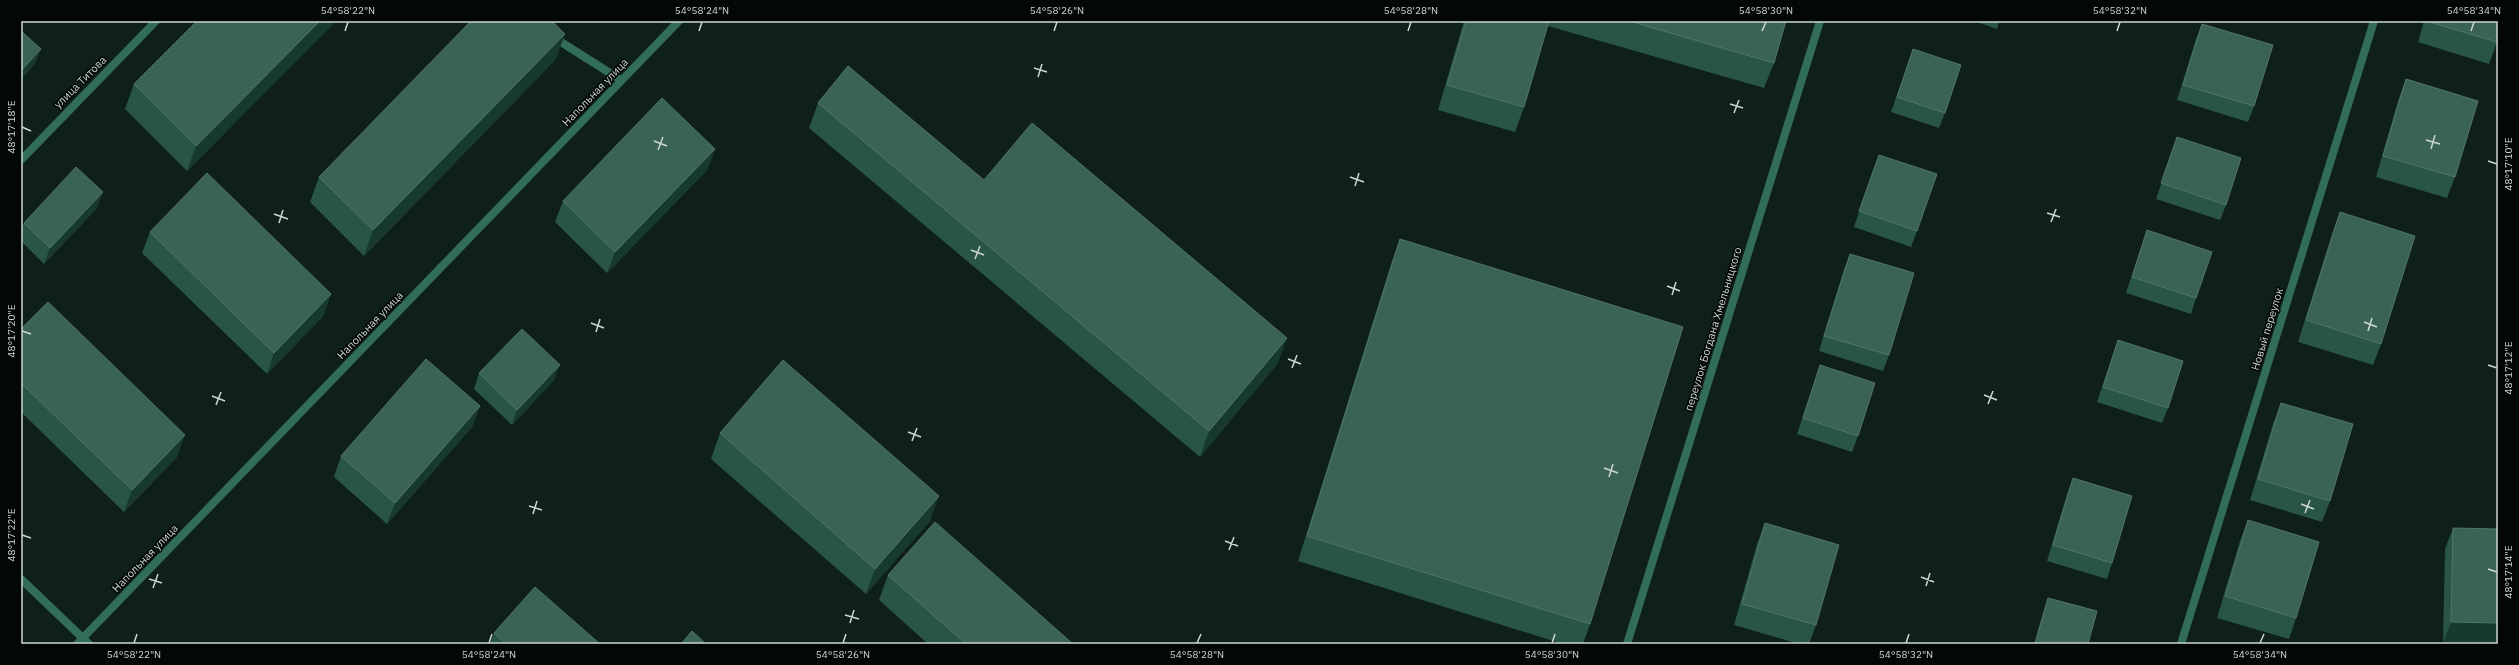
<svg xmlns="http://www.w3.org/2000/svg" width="2519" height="665" font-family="'IBM Plex Sans',sans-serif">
<rect width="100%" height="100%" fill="#0f1f19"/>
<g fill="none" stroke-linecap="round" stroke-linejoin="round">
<g stroke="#326d59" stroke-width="8">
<path d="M 553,37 L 621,80"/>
<path d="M 21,160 L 156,21"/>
</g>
<g stroke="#326d59" stroke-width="8">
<path d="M 77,644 L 679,21"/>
<path d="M 1627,644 L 1820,21"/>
<path d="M 2181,644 L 2374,21"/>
</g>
<path stroke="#326d59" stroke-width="8" d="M 21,579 L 89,644"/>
</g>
<g fill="#285546">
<path d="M 336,21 L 187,171 L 125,109 L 134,84 Z"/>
<path d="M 1464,21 L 1786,21 L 1774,63 L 1764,88 L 1548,26 L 1524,107 L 1515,132 L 1438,110 Z"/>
<path d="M 1974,21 L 1999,21 L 1997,29 Z"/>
<path d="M 2424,21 L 2498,21 L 2498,39 L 2489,64 L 2418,42 Z"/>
<path d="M 2202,24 L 2254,106 L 2248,122 L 2177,100 L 2196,39 Z"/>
<path d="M 1913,49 L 1945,113 L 1939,128 L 1891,112 Z"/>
<path d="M 556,59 L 364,256 L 310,202 L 319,177 Z"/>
<path d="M 2406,79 L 2455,177 L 2447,198 L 2376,177 L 2398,101 Z"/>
<path d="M 818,103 L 984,180 L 1278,363 L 1200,457 L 809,128 Z"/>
<path d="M 2177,137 L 2226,205 L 2220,220 L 2156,199 Z"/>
<path d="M 715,149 L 707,170 L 607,273 L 555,222 L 563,201 Z"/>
<path d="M 1873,170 L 1917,231 L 1911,247 L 1854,227 Z"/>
<path d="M 97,208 L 44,264 L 21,241 L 21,230 L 24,223 Z"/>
<path d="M 2340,212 L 2381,344 L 2373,365 L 2298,342 L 2332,234 Z"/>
<path d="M 2147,230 L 2196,298 L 2191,314 L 2126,293 Z"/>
<path d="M 150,232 L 331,294 L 323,316 L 267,374 L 142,253 Z"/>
<path d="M 1400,239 L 1590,624 L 1583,644 L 1563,644 L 1298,561 L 1391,264 Z"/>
<path d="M 1850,254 L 1889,355 L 1883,371 L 1819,351 L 1844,269 Z"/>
<path d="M 21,329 L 177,457 L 124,512 L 21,412 Z"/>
<path d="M 2118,340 L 2168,408 L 2162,423 L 2097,402 Z"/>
<path d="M 1820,365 L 1858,436 L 1852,452 L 1797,434 Z"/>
<path d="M 479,373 L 554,380 L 512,425 L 474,389 Z"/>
<path d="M 2281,403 L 2330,501 L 2322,522 L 2250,500 L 2273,424 Z"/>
<path d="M 480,406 L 472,427 L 387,524 L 334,477 L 341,456 Z"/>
<path d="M 720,433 L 930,521 L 866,594 L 711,459 Z"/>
<path d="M 2073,478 L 2112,563 L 2107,579 L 2047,561 L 2067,494 Z"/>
<path d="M 2248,520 L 2296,618 L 2289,639 L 2217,618 L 2240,541 Z"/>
<path d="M 1765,523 L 1816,625 L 1809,644 L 1799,644 L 1734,625 L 1757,544 Z"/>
<path d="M 2453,528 L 2498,529 L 2443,643 L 2445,549 Z"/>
<path d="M 888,575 L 1073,644 L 928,644 L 879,600 Z"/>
<path d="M 2048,598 L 2088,644 L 2034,644 L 2043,613 Z"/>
<path d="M 494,633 L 600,644 L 490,644 Z"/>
</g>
<g fill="#17392e">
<path d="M 320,21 L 336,21 L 187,171 L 196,146 Z"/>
<path d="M 565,34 L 556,59 L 364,256 L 373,230 Z"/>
<path d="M 41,49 L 35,64 L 21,80 L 21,71 Z"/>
<path d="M 715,149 L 707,170 L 607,273 L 615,252 Z"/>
<path d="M 103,192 L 97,208 L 44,264 L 50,248 Z"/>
<path d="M 331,294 L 323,316 L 267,374 L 274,353 Z"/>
<path d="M 1287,338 L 1278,363 L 1200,457 L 1209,431 Z"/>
<path d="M 560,365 L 554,380 L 512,425 L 517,410 Z"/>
<path d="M 480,406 L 472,427 L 387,524 L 395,503 Z"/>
<path d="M 185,435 L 177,457 L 124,512 L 132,490 Z"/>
<path d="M 939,496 L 930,521 L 866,594 L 875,569 Z"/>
<path d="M 2451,622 L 2498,623 L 2498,644 L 2443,643 Z"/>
</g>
<g fill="#3a6356" stroke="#517569">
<path d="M 197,21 L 320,21 L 196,146 L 134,84 Z"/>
<path d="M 471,21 L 552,21 L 565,34 L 373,230 L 319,177 Z"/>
<path d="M 1466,21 L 1549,21 L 1524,107 L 1447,85 Z"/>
<path d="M 1629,21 L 1786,21 L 1774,63 Z"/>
<path d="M 2426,21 L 2498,21 L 2498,39 L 2497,42 Z"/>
<path d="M 2202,24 L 2273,45 L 2254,106 L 2183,85 Z"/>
<path d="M 21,31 L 41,49 L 21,71 Z"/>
<path d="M 1913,49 L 1961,65 L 1945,113 L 1897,97 Z"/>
<path d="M 848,66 L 984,180 L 1032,123 L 1287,338 L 1209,431 L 818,103 Z"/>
<path d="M 2406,79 L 2478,101 L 2455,177 L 2383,156 Z"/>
<path d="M 662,98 L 715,149 L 615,252 L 563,201 Z"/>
<path d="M 2177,137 L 2241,158 L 2226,205 L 2161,183 Z"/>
<path d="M 1879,155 L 1937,174 L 1917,231 L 1859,211 Z"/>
<path d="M 76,167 L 103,192 L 50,248 L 24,223 Z"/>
<path d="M 207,173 L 331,294 L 274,353 L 150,232 Z"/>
<path d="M 2340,212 L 2415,236 L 2381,344 L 2306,320 Z"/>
<path d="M 2147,230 L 2212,252 L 2196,298 L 2132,277 Z"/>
<path d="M 1400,239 L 1683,327 L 1590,624 L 1307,536 Z"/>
<path d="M 1850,254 L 1914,273 L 1889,355 L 1824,336 Z"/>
<path d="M 48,302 L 185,435 L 132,490 L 21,383 L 21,329 Z"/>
<path d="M 522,329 L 560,365 L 517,410 L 479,373 Z"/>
<path d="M 2118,340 L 2183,361 L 2168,408 L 2103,387 Z"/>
<path d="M 426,359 L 480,406 L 395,503 L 341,456 Z"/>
<path d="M 783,360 L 939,496 L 875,569 L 720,433 Z"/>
<path d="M 1820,365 L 1875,383 L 1858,436 L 1803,418 Z"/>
<path d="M 2281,403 L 2353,424 L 2330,501 L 2258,479 Z"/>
<path d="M 2073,478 L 2132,496 L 2112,563 L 2053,545 Z"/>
<path d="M 2248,520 L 2319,542 L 2296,618 L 2225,596 Z"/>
<path d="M 935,522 L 1073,644 L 966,644 L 888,575 Z"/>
<path d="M 1765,523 L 1839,545 L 1816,625 L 1742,604 Z"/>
<path d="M 2453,528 L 2498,529 L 2498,623 L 2451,622 Z"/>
<path d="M 535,587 L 600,644 L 506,644 L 494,633 Z"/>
<path d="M 2048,598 L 2097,611 L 2088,644 L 2035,644 Z"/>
<path d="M 692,631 L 706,644 L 681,644 Z"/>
</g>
<path fill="none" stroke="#cdd7d2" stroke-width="1.5" d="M 345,31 L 348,22M 699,31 L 702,22M 1054,31 L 1057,22M 1408,31 L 1411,22M 1762,31 L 1766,22M 2117,31 L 2120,22M 2471,31 L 2474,22M 1034,68 L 1047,72M 1038,77 L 1042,64M 1730,104 L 1743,108M 1734,113 L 1739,100M 22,127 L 31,131M 2426,140 L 2440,144M 654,141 L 667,146M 2431,149 L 2435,135M 658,150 L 663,137M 2488,161 L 2497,164M 1350,177 L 1364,182M 1355,186 L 1359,173M 2047,213 L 2060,217M 274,214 L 288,219M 2051,222 L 2056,209M 279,223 L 283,210M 971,250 L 984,255M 975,259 L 980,246M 1667,286 L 1680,291M 1672,295 L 1676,282M 2364,322 L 2377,327M 591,323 L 604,328M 22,331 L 31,334M 2368,331 L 2372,318M 596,332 L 600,319M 1288,359 L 1301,364M 2488,365 L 2497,368M 1292,368 L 1297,355M 1984,395 L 1997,400M 212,396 L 225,401M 1988,404 L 1993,391M 216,405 L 221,392M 908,432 L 921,437M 912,441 L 917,428M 1604,468 L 1618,473M 1609,477 L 1613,464M 2301,504 L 2314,509M 529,506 L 542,510M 2305,513 L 2310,500M 533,514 L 537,501M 22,535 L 31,538M 1225,541 L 1238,546M 1229,550 L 1234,537M 2488,569 L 2497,572M 1921,577 L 1934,582M 149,579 L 162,583M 1926,586 L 1930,573M 153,588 L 158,574M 845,615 L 859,619M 850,623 L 854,610M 134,643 L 137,634M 489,643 L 492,634M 843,643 L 846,634M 1197,643 L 1201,634M 1552,643 L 1555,634M 1906,643 L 1909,634M 2260,643 L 2264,634"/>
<g text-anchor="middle" stroke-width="3" stroke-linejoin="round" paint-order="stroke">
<g font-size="11" fill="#cdd7d2" stroke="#030705">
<text transform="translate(80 82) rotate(-45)" y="4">улица Титова</text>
<text transform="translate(595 92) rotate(-46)" y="4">Напольная улица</text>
<text transform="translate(370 325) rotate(-46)" y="4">Напольная улица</text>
<text transform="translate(1713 329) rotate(-73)" y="4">переулок Богдана Хмельницкого</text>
<text transform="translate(2267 329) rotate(-73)" y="4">Новый переулок</text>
<text transform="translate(145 558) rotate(-46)" y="4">Напольная улица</text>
</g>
</g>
<rect width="2519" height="665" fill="none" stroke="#030705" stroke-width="44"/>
<rect x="22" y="22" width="2475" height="621" fill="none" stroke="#cdd7d2" stroke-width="1.5"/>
<g font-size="10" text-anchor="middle" fill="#cdd7d2">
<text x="348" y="14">54°58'22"N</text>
<text x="702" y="14">54°58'24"N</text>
<text x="1057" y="14">54°58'26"N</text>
<text x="1411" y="14">54°58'28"N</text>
<text x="1766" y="14">54°58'30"N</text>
<text x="2120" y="14">54°58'32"N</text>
<text x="2474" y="14">54°58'34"N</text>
<text transform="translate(11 127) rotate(-90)" y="4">48°17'18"E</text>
<text transform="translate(2508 164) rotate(-90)" y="4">48°17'10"E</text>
<text transform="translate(11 331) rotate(-90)" y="4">48°17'20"E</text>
<text transform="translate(2508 368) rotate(-90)" y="4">48°17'12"E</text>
<text transform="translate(11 535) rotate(-90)" y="4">48°17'22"E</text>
<text transform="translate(2508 572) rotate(-90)" y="4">48°17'14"E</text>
<text x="134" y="658">54°58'22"N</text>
<text x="489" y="658">54°58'24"N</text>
<text x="843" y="658">54°58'26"N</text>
<text x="1197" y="658">54°58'28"N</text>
<text x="1552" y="658">54°58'30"N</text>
<text x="1906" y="658">54°58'32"N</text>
<text x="2260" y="658">54°58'34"N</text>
</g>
</svg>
